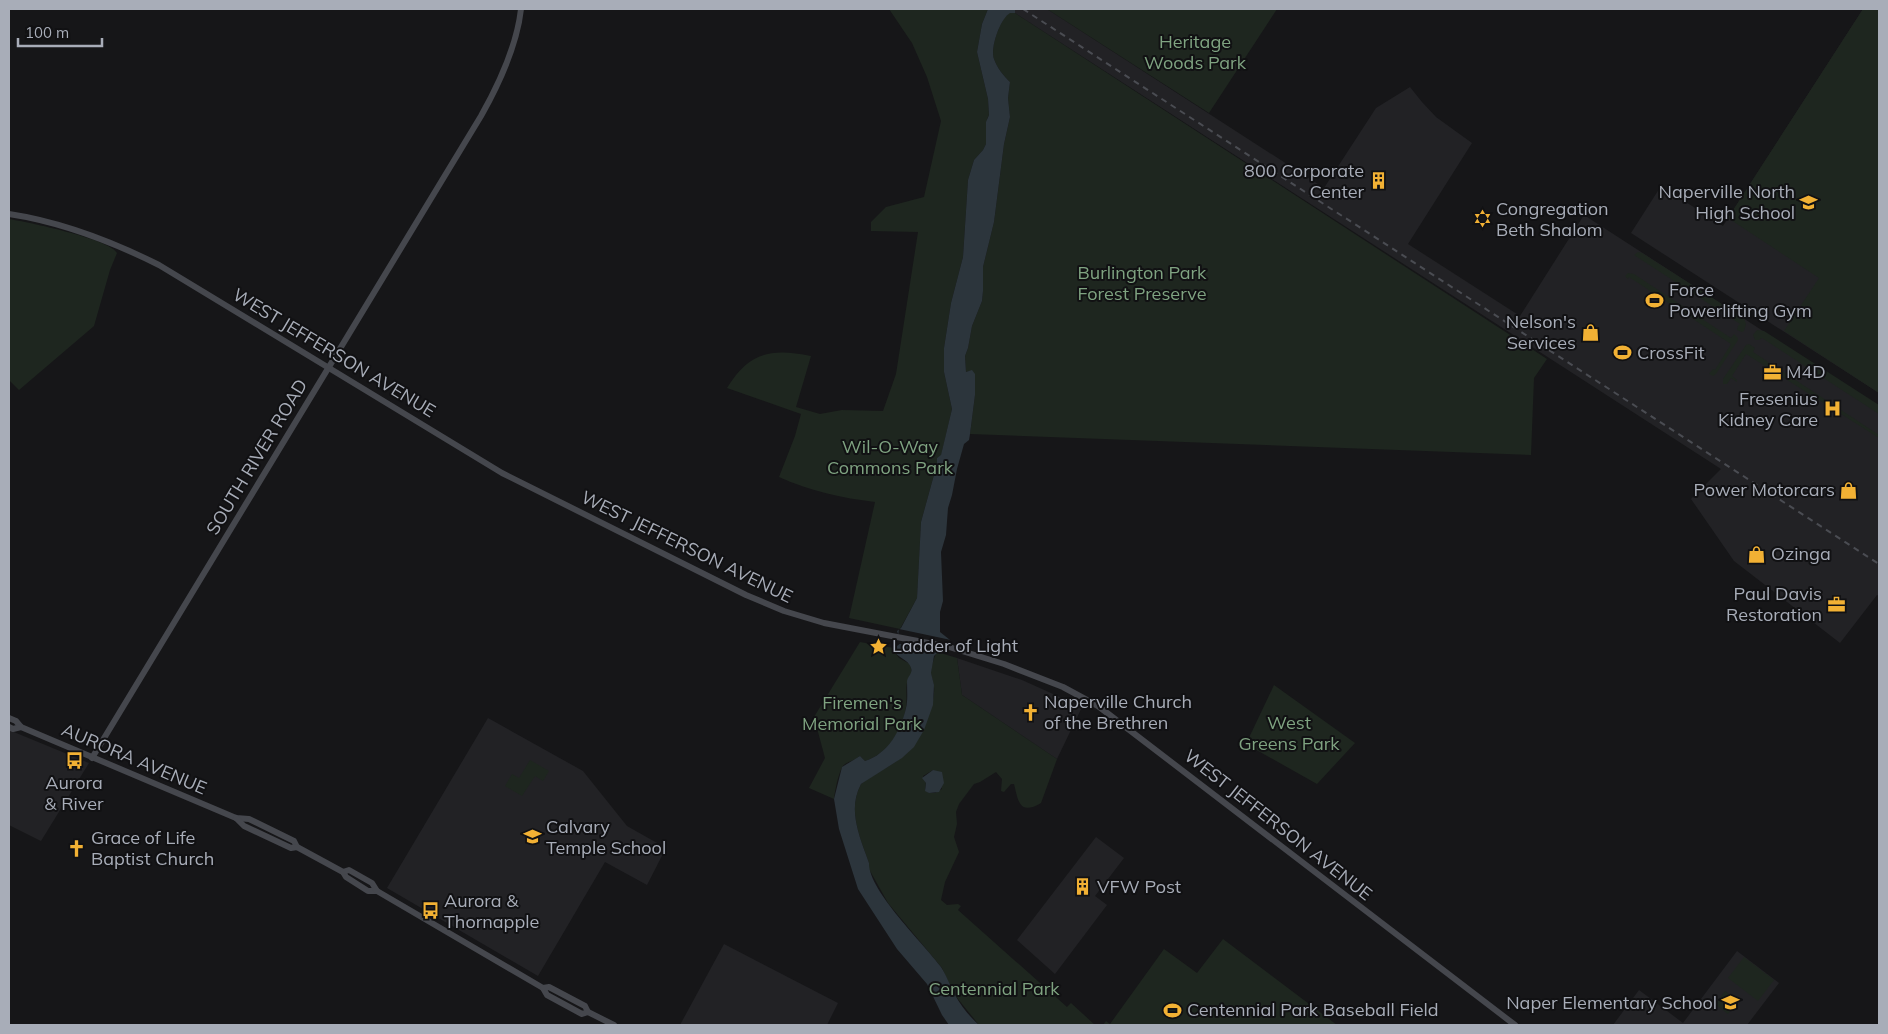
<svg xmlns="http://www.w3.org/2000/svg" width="1888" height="1034" font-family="Mulish,sans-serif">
<rect width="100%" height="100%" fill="#161618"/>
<g fill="#222225">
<path d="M 1015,9 L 1047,9 L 1324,188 L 1376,108 L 1410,87 L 1422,102 L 1436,117 L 1472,143 L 1408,244 L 1520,316 L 1584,215 L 1879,406 L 1879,596 L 1877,595 L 1840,643 L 1734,561 L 1691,499 L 1721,469 L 1015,13 Z"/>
<path d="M 1863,9 L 1879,9 L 1879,393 L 1631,233 L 1661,186 L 1723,226 Z"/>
<path d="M 957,658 L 1022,680 L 1082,707 L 1057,759 L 962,695 Z"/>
<path d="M 488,718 L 583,771 L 627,826 L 666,848 L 647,885 L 605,862 L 538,976 L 387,888 Z"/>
<path d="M 9,730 L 89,763 L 41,841 L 9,825 Z"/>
<path d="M 1096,837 L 1124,858 L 1095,896 L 1107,905 L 1055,974 L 1017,940 Z"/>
<path d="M 724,944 L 838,1003 L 827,1025 L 680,1025 Z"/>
<path d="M 1737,951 L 1779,983 L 1747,1025 L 1613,1025 L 1639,990 L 1683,1023 Z"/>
</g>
<g fill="#1e261f" fill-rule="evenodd">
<path d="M 889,9 L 988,9 L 982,24 L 977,52 L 988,99 L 989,115 L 987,119 L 986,144 L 983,150 L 974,160 L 968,180 L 963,257 L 951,303 L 944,348 L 944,372 L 952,409 L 941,456 L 937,458 L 937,464 L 921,522 L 917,598 L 900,629 L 849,618 L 875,502 C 842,498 810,491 779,477 L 795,436 L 801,414 L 727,388 C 749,352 771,348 811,356 L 796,407 L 820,414 L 842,410 L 883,411 L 896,374 L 918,232 L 871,231 L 871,222 L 886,207 L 924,197 L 941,121 L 927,77 L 912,43 Z"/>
<path d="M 1047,9 L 1277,9 L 1209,113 Z"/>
<path d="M 1863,9 L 1879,9 L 1879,393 L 1784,331 L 1819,278 L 1728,218 Z"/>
<path d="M 1010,12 L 1015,13 L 1547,359 L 1534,378 L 1531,455 L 970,434 L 975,395 L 970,371 L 966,372 L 965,356 L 968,348 L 972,326 L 982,301 L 983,291 L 983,267 L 994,222 L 1004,144 L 1010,117 L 1008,98 L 1010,82 C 1004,76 997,68 994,59 C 990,48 1000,19 1010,12 Z"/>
<path d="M 9,219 C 27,222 110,239 117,253 L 110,270 L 94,326 L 19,390 L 9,380 Z"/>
<path d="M 1638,252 L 1642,253 L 1744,318 L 1746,324 L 1744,331 L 1742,332 L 1737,330 L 1738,326 L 1740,324 L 1634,255 Z"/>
<path d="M 1628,273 L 1634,274 L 1731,338 L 1734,334 L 1738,338 L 1738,340 L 1716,374 L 1713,376 L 1709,374 L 1713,369 L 1715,370 L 1731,344 L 1629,277 L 1628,279 L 1625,276 Z"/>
<path d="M 1757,330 L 1764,331 L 1879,405 L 1879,414 L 1762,338 L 1759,340 L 1755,340 L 1753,335 Z"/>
<path d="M 1749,344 L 1755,348 L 1753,352 L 1879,435 L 1879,438 L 1746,354 L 1732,376 L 1737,380 L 1737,382 L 1731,378 L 1727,384 L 1723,384 L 1723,379 L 1746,345 Z"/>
<path d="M 860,642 L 894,648 L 893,650 L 899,658 L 910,664 L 912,673 C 903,682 908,696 906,707 C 903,729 888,754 865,761 L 860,756 C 855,760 850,761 845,764 C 839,768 835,791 834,799 L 809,788 L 825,758 L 814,717 Z"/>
<path d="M 937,652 L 957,658 L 962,695 L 1057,759 L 1041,803 C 1019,816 1018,800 1014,784 L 1011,784 L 1004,792 L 1001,791 L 1002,779 L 996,772 L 980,782 L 974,784 L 959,804 L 956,812 L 957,824 L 954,837 L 959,852 L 945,882 L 941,900 L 947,905 L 958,904 L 961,906 L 958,910 L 1067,1007 L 1071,1003 L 1095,1025 L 979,1025 L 954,994 L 942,968 L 888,903 L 869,869 L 869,863 C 860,837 847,810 861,784 C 895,759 914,761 928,715 C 930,708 934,700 934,692 C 935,685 932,680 931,674 C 931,667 934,657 937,652 ZM 933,770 L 942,789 L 935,793 L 929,793 L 925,789 L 926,783 L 923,776 Z"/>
<path d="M 1274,685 L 1355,743 L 1317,784 L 1246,744 Z"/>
<path d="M 530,760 L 549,771 L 543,781 L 535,776 L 522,796 L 505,786 L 512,774 L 519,778 Z"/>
<path d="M 1223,939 L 1337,1025 L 1103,1025 L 1106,1021 L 1110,1024 L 1164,949 L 1197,973 Z"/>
<path d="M 1744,957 L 1774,980 L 1758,1001 L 1728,978 Z"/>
<path d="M 1725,991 L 1738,1000 L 1728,1014 L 1715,1004 Z"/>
</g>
<g fill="#2c353c">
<path d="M 988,9 L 1015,9 L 1015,13 L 1010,13 C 1000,19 990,48 994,59 C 997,68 1004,76 1010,82 L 1008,98 L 1010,117 L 1004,144 L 994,222 L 983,267 L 983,291 L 982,301 L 972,326 L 968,348 L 965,356 L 966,372 L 972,370 L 975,374 L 975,395 L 970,434 L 969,440 L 964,444 L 957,469 L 952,495 L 948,508 L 946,535 L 941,552 L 943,601 L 940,612 L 940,632 L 950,640 L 934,656 L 931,673 L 934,685 L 933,705 L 924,730 L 914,747 L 902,758 L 861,784 C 847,810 860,837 869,863 C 868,890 924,944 941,967 C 947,976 950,986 955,995 C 961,1006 970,1017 979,1025 L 949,1025 L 942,1015 L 927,984 L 897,949 L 858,889 L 839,829 L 834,799 L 842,767 L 860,756 L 865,761 C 888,754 901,730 906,708 C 908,700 907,690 907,681 C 908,676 913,673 911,668 C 909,659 896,658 893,649 L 901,643 L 897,631 L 901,628 L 917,598 L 921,522 L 937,464 L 937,458 L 941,455 L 952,409 L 944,372 L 944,348 L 951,303 L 963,257 L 968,180 L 974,160 L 983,150 L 986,144 L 986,122 L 989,115 L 988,99 L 977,52 L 982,24 Z"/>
<path d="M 933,770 L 942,772 L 944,783 L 939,792 L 929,793 L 925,791 L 926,783 L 922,778 Z"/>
</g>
<path fill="#161618" d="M 899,629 L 951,640 L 951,643 L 947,649 L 940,653 L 897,643 Z"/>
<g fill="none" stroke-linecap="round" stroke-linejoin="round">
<g stroke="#45474d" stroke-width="6">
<path d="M 9,214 C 62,222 111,241 159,265 L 502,473 L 746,595 L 784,611 L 824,623 L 949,647 L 1004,664 L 1063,687 L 1098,706 L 1515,1025"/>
<path d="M 9,718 L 16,721 L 21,727 L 236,818 L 249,819 L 294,841 L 297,847"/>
<path d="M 9,727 L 13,729 L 21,727"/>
<path d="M 92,758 L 481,116 C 499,84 517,45 521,9"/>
<path d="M 236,818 L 244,826 L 291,848 L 297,847 L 343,872 L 346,877 L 368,891 L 377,891"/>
<path d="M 343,872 L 349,870 L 372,883 L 377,891 L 543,988 L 547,995 L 582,1014 L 588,1012 L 614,1025"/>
<path d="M 543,988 L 549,987 L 585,1006 L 588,1012"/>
</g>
<path stroke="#4a4c52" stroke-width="2" stroke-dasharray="6 5" stroke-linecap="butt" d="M 1023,9 L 1879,564"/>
</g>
<defs>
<symbol id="building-bare" viewBox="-9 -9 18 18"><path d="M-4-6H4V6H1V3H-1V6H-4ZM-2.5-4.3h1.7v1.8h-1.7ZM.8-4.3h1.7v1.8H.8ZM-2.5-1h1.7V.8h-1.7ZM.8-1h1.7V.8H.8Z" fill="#f2b134" stroke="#111113" stroke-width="2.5" paint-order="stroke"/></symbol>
<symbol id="school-bare" viewBox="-9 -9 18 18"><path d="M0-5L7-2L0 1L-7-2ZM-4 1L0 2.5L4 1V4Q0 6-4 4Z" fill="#f2b134" stroke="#111113" stroke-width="2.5" paint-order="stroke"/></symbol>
<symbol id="synagogue-bare" viewBox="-9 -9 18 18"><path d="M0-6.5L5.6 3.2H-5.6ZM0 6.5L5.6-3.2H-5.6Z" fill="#f2b134" stroke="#111113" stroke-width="2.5" paint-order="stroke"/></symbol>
<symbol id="stadium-bare" viewBox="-9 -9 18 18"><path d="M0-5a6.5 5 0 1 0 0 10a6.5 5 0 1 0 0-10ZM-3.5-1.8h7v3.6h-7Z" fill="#f2b134" stroke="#111113" stroke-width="2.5" paint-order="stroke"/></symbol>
<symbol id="shop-bare" viewBox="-9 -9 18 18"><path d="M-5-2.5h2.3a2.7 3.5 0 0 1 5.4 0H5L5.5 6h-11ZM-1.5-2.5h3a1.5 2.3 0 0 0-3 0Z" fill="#f2b134" stroke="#111113" stroke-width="2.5" paint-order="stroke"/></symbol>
<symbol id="office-bare" viewBox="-9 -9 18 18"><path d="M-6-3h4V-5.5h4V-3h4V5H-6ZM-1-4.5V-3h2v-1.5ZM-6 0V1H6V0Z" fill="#f2b134" stroke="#111113" stroke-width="2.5" paint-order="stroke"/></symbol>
<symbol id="hospital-bare" viewBox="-9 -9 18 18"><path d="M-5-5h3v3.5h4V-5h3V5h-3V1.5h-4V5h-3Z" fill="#f2b134" stroke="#111113" stroke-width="2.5" paint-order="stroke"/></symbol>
<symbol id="sight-bare" viewBox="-9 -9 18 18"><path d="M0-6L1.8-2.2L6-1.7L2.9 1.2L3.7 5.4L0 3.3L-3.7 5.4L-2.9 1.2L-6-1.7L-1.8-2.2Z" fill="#f2b134" stroke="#111113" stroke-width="2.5" paint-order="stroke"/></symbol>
<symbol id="church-bare" viewBox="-9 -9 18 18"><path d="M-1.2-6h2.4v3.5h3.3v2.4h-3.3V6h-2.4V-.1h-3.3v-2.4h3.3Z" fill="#f2b134" stroke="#111113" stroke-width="2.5" paint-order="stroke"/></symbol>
<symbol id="bus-bare" viewBox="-9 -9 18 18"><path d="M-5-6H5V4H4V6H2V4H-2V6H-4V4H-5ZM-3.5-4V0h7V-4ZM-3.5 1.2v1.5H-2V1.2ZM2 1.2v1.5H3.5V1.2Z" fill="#f2b134" stroke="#111113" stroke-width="2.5" paint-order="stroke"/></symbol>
</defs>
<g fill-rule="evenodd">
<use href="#building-bare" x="1366" y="168" width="25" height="25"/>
<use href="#school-bare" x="1796" y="190" width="25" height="25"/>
<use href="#synagogue-bare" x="1470" y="206" width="25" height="25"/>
<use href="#stadium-bare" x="1642" y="288" width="25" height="25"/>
<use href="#shop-bare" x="1578" y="320" width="25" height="25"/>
<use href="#stadium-bare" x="1610" y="340" width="25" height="25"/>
<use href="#office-bare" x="1760" y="360" width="25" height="25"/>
<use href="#hospital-bare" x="1820" y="396" width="25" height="25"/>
<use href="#shop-bare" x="1836" y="478" width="25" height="25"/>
<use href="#shop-bare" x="1744" y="542" width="25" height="25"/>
<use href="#office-bare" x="1824" y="592" width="25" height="25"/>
<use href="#sight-bare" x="866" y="634" width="25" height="25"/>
<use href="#church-bare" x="1018" y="700" width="25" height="25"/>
<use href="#bus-bare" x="62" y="748" width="25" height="25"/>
<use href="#school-bare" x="520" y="824" width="25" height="25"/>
<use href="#church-bare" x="64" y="836" width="25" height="25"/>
<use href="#building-bare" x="1070" y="874" width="25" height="25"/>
<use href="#bus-bare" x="418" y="898" width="25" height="25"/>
<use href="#school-bare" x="1718" y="990" width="25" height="25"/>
<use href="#stadium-bare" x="1160" y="998" width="25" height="25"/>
</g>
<g text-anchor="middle" stroke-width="4" stroke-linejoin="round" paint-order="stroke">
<g font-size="18" fill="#7fa381" stroke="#111113">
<text x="1195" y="48">Heritage<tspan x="1195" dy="21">Woods Park</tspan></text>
<text x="1142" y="279">Burlington Park<tspan x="1142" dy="21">Forest Preserve</tspan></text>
<text x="890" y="453">Wil-O-Way<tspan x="890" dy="21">Commons Park</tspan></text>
<text x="862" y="709">Firemen's<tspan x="862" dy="21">Memorial Park</tspan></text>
<text x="1289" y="729">West<tspan x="1289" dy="21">Greens Park</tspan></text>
<text x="994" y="995">Centennial Park</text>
</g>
<g font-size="18" fill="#a8adb8" stroke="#111113" text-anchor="start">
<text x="1364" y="177" text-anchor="end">800 Corporate<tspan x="1364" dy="21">Center</tspan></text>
<text x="1795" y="198" text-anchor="end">Naperville North<tspan x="1795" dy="21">High School</tspan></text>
<text x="1496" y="215">Congregation<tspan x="1496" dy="21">Beth Shalom</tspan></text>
<text x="1669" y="296">Force<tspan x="1669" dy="21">Powerlifting Gym</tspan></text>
<text x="1576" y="328" text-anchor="end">Nelson's<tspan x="1576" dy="21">Services</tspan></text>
<text x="1637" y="359">CrossFit</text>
<text x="1786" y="378">M4D</text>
<text x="1818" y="405" text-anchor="end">Fresenius<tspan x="1818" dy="21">Kidney Care</tspan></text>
<text x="1835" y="496" text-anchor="end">Power Motorcars</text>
<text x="1771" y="560">Ozinga</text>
<text x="1822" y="600" text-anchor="end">Paul Davis<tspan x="1822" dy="21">Restoration</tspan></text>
<text x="892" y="652">Ladder of Light</text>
<text x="1044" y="708">Naperville Church<tspan x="1044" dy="21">of the Brethren</tspan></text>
<text x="74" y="789" text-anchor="middle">Aurora<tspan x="74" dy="21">&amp; River</tspan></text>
<text x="546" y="833">Calvary<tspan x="546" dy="21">Temple School</tspan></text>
<text x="91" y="844">Grace of Life<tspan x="91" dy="21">Baptist Church</tspan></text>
<text x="1097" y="893">VFW Post</text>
<text x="444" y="907">Aurora &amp;<tspan x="444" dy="21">Thornapple</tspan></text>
<text x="1717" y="1009" text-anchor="end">Naper Elementary School</text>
<text x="1187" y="1016">Centennial Park Baseball Field</text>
</g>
<g font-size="18" fill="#a8adb8" stroke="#111113">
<text transform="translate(334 353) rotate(31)" y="6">WEST JEFFERSON AVENUE</text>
<text transform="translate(257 457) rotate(-59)" y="6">SOUTH RIVER ROAD</text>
<text transform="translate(687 547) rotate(26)" y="6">WEST JEFFERSON AVENUE</text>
<text transform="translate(134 759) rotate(23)" y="6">AURORA AVENUE</text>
<text transform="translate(1278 825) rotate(38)" y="6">WEST JEFFERSON AVENUE</text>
</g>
</g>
<rect width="1888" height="1034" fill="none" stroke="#a8adb8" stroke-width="20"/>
<path d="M18 38v8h84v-8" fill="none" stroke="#a8adb8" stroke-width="2.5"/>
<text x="25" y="38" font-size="15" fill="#a8adb8" stroke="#111113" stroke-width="4" paint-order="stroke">100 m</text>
</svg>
